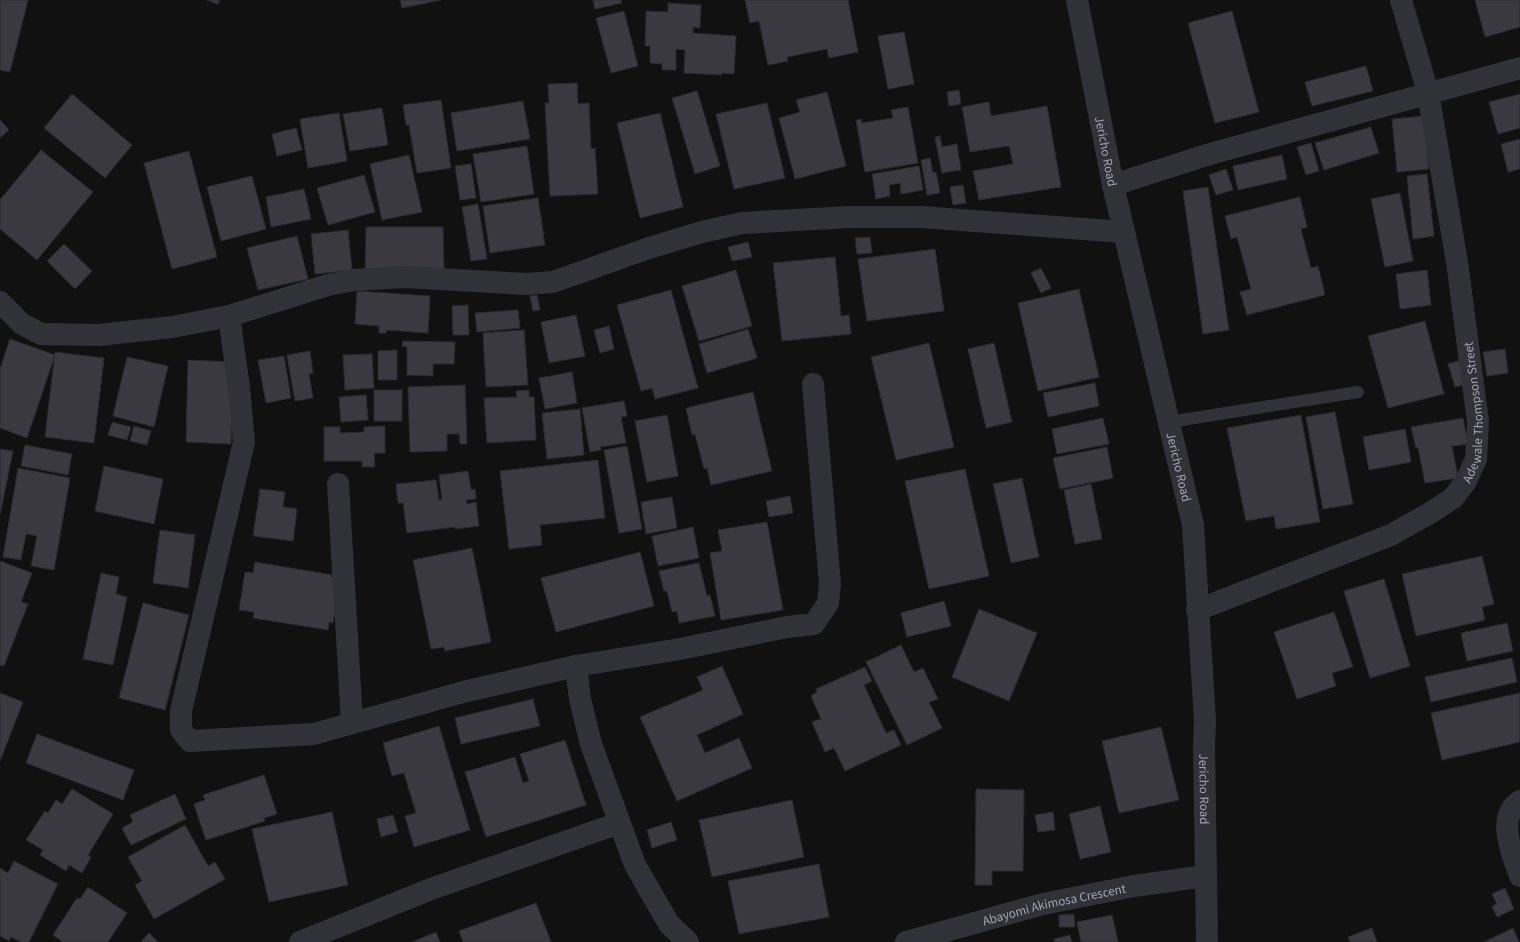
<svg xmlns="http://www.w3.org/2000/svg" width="1520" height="942" font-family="'Source Sans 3',sans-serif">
<rect width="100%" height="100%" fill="#111112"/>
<g fill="#3a393f" stroke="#2b2a2f">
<path d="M 0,0 L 28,0 L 10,72 L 0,70 Z"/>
<path d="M 206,0 L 220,0 L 218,4 Z"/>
<path d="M 400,0 L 441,0 L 402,8 Z"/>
<path d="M 593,0 L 621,0 L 622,3 L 595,9 Z"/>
<path d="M 745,0 L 848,0 L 858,52 L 829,58 L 827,49 L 787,57 L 788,61 L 768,65 L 759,21 L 750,23 Z"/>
<path d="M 1475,0 L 1520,0 L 1520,27 L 1485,37 Z"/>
<path d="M 668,3 L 701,5 L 700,28 L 693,27 L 693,33 L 736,36 L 734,74 L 722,73 L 722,75 L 684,73 L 685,50 L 676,49 L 676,70 L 662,70 L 662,64 L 650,63 L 650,46 L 645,46 L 646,11 L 668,12 Z"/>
<path d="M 624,11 L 638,66 L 611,73 L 596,18 Z"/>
<path d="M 1232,11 L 1259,112 L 1215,123 L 1188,23 Z"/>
<path d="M 904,32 L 914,84 L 888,89 L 878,36 Z"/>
<path d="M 1366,66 L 1373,91 L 1312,106 L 1305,82 Z"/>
<path d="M 577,83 L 578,104 L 589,103 L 591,149 L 595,148 L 598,194 L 550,196 L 545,103 L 549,103 L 548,84 Z"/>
<path d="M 959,90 L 961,104 L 949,106 L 947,92 Z"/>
<path d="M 697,91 L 720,166 L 695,174 L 672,98 Z"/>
<path d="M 827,92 L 846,166 L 795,179 L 779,118 L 800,112 L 796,100 Z"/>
<path d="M 72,94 L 132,145 L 105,178 L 44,128 Z"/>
<path d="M 1520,94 L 1520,128 L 1498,134 L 1489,102 Z"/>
<path d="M 441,100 L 451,168 L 417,173 L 409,125 L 406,125 L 403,105 Z"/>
<path d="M 523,101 L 530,139 L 457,151 L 451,113 Z"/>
<path d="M 989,102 L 991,116 L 1047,106 L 1061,187 L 979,200 L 973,171 L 1013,164 L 1009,146 L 970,152 L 962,107 Z"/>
<path d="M 767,103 L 785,178 L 734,189 L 716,114 Z"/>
<path d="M 908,107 L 918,163 L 865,172 L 856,120 L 861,119 L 862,123 L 893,118 L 891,110 Z"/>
<path d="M 382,108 L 388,145 L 350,151 L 343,114 Z"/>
<path d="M 339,113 L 347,161 L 308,168 L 300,119 Z"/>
<path d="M 660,113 L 683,207 L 640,218 L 617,123 Z"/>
<path d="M 1424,116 L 1429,169 L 1397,172 L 1392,119 Z"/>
<path d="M 0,120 L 9,130 L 0,138 Z"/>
<path d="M 1371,127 L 1379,153 L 1324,170 L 1315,143 Z"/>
<path d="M 296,128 L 302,150 L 277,156 L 272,134 Z"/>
<path d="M 940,136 L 942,147 L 957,144 L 961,170 L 942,173 L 935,137 Z"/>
<path d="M 1520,139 L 1520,169 L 1508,172 L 1501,144 Z"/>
<path d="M 1311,143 L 1319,171 L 1306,175 L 1297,147 Z"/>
<path d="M 527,146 L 534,194 L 481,202 L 473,154 Z"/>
<path d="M 41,150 L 93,192 L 37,260 L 0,229 L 0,200 Z"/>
<path d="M 189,151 L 217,257 L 172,269 L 144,163 Z"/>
<path d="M 409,155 L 422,212 L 382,220 L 370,164 Z"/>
<path d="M 1282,155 L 1287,179 L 1238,190 L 1233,166 Z"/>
<path d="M 930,158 L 933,173 L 936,172 L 940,193 L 927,195 L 921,160 Z"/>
<path d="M 471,164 L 476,198 L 460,200 L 455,166 Z"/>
<path d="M 919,166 L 923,190 L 901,194 L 900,183 L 889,185 L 890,196 L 876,199 L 872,174 Z"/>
<path d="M 1226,169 L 1233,190 L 1216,195 L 1209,175 Z"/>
<path d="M 1427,174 L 1434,236 L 1413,239 L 1407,176 Z"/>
<path d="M 364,175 L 375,212 L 328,225 L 317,188 Z"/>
<path d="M 252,176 L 266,229 L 221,241 L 207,187 Z"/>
<path d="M 963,185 L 966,203 L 953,205 L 950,187 Z"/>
<path d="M 1208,187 L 1229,330 L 1203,334 L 1183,191 Z"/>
<path d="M 304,189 L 311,219 L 271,227 L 266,197 Z"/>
<path d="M 1400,193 L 1413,261 L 1385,267 L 1371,199 Z"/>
<path d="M 1300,197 L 1307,227 L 1301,229 L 1311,268 L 1318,266 L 1325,295 L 1247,315 L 1240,292 L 1251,289 L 1237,237 L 1231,239 L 1225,216 Z"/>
<path d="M 538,198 L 545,245 L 490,253 L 483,206 Z"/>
<path d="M 478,204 L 487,259 L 471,261 L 462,207 Z"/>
<path d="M 366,227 L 443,227 L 444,269 L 365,269 Z"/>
<path d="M 348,230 L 352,270 L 315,274 L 311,234 Z"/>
<path d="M 297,236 L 308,279 L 258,290 L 247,248 Z"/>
<path d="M 870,237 L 872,253 L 857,254 L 855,238 Z"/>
<path d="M 748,242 L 752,257 L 732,261 L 728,247 Z"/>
<path d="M 64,244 L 92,271 L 75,289 L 47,261 Z"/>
<path d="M 935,249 L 944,311 L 867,321 L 858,259 Z"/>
<path d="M 835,257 L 841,316 L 849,315 L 851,334 L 782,341 L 773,263 Z"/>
<path d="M 1041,268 L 1051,288 L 1041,293 L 1031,273 Z"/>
<path d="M 736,270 L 752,326 L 699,341 L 682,286 Z"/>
<path d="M 1427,270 L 1431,305 L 1400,309 L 1396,274 Z"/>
<path d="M 1079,289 L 1099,377 L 1038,391 L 1018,303 Z"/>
<path d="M 671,290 L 698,388 L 655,399 L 652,388 L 641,391 L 617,305 Z"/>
<path d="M 357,291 L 430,296 L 428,333 L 387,330 L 386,333 L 379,333 L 379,326 L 355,324 Z"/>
<path d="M 537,295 L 540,310 L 533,311 L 530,296 Z"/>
<path d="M 468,305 L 469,335 L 453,335 L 452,306 Z"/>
<path d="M 518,310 L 520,328 L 477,332 L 475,313 Z"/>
<path d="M 576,315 L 585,356 L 549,363 L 541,322 Z"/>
<path d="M 1425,321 L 1444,394 L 1388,408 L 1368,336 Z"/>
<path d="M 609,326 L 614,349 L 600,353 L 594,330 Z"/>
<path d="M 748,329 L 757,358 L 707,373 L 699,344 Z"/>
<path d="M 524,330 L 528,385 L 486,387 L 483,333 Z"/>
<path d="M 10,339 L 55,355 L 27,438 L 0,428 L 0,369 Z"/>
<path d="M 403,341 L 455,342 L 454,364 L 433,364 L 433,376 L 407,375 L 407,347 L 402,346 Z"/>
<path d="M 929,343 L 954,447 L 896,460 L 871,357 Z"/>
<path d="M 994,343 L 1012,422 L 986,428 L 968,349 Z"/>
<path d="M 1505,349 L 1508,373 L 1487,376 L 1483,352 Z"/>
<path d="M 397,350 L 397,380 L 378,380 L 378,351 Z"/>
<path d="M 310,351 L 313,373 L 309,374 L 313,398 L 295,401 L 287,355 Z"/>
<path d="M 55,352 L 104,358 L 94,443 L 45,437 Z"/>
<path d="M 372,354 L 374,388 L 345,390 L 343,355 Z"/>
<path d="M 284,356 L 291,398 L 266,403 L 258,360 Z"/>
<path d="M 127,357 L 168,366 L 154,427 L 113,416 Z"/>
<path d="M 188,360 L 233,362 L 231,444 L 186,442 Z"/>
<path d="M 1461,360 L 1467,384 L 1455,387 L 1448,364 Z"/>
<path d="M 572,372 L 577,403 L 545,409 L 539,378 Z"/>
<path d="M 1095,383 L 1099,406 L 1048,417 L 1043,393 Z"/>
<path d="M 465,385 L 467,444 L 460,444 L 459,434 L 447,434 L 447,451 L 410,452 L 408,387 Z"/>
<rect x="374" y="390" width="28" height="31"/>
<path d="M 529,390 L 529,397 L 534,397 L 536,440 L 487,443 L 484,398 L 517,397 L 516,391 Z"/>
<path d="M 753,392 L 772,471 L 711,485 L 707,468 L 704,469 L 695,434 L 692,435 L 686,408 Z"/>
<path d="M 366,395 L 368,420 L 341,422 L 339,397 Z"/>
<path d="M 624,401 L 627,416 L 621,417 L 626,443 L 600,447 L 601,450 L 590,452 L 582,408 Z"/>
<path d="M 580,409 L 584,455 L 547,459 L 542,413 Z"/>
<path d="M 1335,412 L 1353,504 L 1323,509 L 1306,417 Z"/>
<path d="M 667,415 L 678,476 L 647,482 L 635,421 Z"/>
<path d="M 1301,415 L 1320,522 L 1276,529 L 1274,516 L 1246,521 L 1227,428 Z"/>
<path d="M 1103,418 L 1109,444 L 1057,454 L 1052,429 Z"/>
<path d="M 1463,418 L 1468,444 L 1452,446 L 1458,478 L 1425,483 L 1418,447 L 1416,448 L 1411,427 Z"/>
<path d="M 112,422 L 131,427 L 127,440 L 108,435 Z"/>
<path d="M 134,426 L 151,431 L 147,445 L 130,441 Z"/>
<path d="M 385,426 L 385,453 L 374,453 L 375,467 L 362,467 L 362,461 L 324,461 L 324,427 L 340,427 L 340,433 L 364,432 L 364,427 Z"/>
<path d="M 1405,429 L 1411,462 L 1369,470 L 1363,437 Z"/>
<path d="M 25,445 L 72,454 L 68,475 L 21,466 Z"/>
<path d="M 627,446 L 642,529 L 619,533 L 604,450 Z"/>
<path d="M 1107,447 L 1113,478 L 1060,489 L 1053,458 Z"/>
<path d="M 0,449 L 13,451 L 0,515 Z"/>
<path d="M 598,460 L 605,518 L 540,525 L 542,545 L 509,549 L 500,471 Z"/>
<path d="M 104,466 L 163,479 L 154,524 L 95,511 Z"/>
<path d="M 18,468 L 70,478 L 54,570 L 31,566 L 37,536 L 26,534 L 21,560 L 3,557 Z"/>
<path d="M 965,469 L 989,576 L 929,589 L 905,481 Z"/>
<path d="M 468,471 L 471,490 L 475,489 L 476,499 L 466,500 L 467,504 L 476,502 L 479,526 L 455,529 L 455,527 L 407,533 L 403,503 L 398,503 L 396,484 L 436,480 L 439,500 L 442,499 L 439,475 Z"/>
<path d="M 1022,478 L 1039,557 L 1011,563 L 993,484 Z"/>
<path d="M 1091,484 L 1102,539 L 1075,544 L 1064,490 Z"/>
<path d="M 260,489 L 285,492 L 283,507 L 297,509 L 293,541 L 253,536 Z"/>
<path d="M 790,496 L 793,513 L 769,517 L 766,501 Z"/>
<path d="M 672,497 L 677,528 L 646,534 L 641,502 Z"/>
<path d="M 767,522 L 783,610 L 721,620 L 710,553 L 722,551 L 718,530 Z"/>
<path d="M 693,527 L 699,558 L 658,566 L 652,536 Z"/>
<path d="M 160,530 L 195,535 L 188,588 L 153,583 Z"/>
<path d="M 472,548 L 491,642 L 445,651 L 444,647 L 431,649 L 413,560 Z"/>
<path d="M 640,552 L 654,606 L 556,632 L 541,578 Z"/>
<path d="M 1482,556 L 1494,604 L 1482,607 L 1485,620 L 1416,636 L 1402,574 Z"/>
<path d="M 0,561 L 32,573 L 21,602 L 28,604 L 4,666 L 0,665 Z"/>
<path d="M 255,562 L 332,575 L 331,577 L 341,578 L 333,623 L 329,622 L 328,630 L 253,618 L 254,612 L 239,610 L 245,572 L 253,573 Z"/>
<path d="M 699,563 L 707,596 L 710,595 L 715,616 L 679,623 L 677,611 L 672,612 L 667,591 L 664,591 L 659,571 Z"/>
<path d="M 101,573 L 119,577 L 116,594 L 127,597 L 113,665 L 83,659 Z"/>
<path d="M 1384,579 L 1410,666 L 1370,678 L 1344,591 Z"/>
<path d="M 944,601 L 951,626 L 907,637 L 901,613 Z"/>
<path d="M 143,603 L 189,615 L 165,710 L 119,698 Z"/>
<path d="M 979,609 L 1037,633 L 1009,701 L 952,677 Z"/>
<path d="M 1334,612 L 1353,667 L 1332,673 L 1336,686 L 1297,699 L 1274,632 Z"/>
<path d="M 1507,623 L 1513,651 L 1467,661 L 1461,633 Z"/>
<path d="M 901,645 L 914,672 L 923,668 L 938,699 L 929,702 L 942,728 L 907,745 L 866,662 Z"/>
<path d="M 1512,658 L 1517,682 L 1431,702 L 1425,677 Z"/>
<path d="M 722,666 L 743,714 L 697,735 L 705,753 L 739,738 L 752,768 L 677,801 L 640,717 L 703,690 L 697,677 Z"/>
<path d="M 865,667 L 872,681 L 864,685 L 886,733 L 894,730 L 901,745 L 845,771 L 834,748 L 825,752 L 812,722 L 821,719 L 811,696 L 817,692 L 816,689 Z"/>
<path d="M 0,693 L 23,702 L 0,761 Z"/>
<path d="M 1520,693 L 1520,742 L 1442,760 L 1431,713 Z"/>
<path d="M 533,699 L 540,726 L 461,744 L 455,718 Z"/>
<path d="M 439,726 L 470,830 L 414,847 L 405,816 L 416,813 L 404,773 L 392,776 L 383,743 Z"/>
<path d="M 1161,727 L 1179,800 L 1119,813 L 1102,741 Z"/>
<path d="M 37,734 L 134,770 L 123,800 L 26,763 Z"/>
<path d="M 565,740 L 586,805 L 486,837 L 465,772 L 515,757 L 523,783 L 529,781 L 520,754 Z"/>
<path d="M 264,775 L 277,814 L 264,818 L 265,821 L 206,840 L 194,804 L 205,800 L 203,795 Z"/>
<path d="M 72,789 L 113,814 L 88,855 L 91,857 L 82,873 L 69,865 L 66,871 L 40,855 L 43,850 L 26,840 L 45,811 L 48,813 L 56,800 L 62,804 Z"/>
<path d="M 976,789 L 1024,790 L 1023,871 L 992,871 L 992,885 L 975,885 Z"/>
<path d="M 175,794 L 186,819 L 131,845 L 122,828 L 133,822 L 130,815 Z"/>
<path d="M 792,800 L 804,857 L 712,877 L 699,820 Z"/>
<path d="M 1100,806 L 1111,852 L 1080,859 L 1069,814 Z"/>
<path d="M 332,812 L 348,885 L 269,902 L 252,829 Z"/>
<path d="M 1053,812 L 1055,830 L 1038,832 L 1035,815 Z"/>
<path d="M 393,815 L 398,832 L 381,837 L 377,819 Z"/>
<path d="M 671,822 L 677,840 L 652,848 L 647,830 Z"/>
<path d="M 185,825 L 208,866 L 215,862 L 225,879 L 154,919 L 135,885 L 142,881 L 128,857 Z"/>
<path d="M 14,861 L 58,884 L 29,942 L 21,942 L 11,937 L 9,941 L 0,936 L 0,868 L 8,873 Z"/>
<path d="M 819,864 L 829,917 L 739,934 L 728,881 Z"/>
<path d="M 88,887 L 127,913 L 108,942 L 63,942 L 53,935 L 77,898 L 80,899 Z"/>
<path d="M 1505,888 L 1514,909 L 1497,917 L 1492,906 L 1497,904 L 1492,894 Z"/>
<path d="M 536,903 L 551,942 L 463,942 L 459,931 Z"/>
<path d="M 1074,914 L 1075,927 L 1059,927 L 1059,915 Z"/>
<path d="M 1112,915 L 1118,942 L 1081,942 L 1077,922 Z"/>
<path d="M 1372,928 L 1377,942 L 1350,942 L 1348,937 Z"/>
<path d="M 1513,928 L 1519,942 L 1484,942 Z"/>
<path d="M 436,932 L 440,942 L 412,942 Z"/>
<path d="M 149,933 L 158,942 L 141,942 Z"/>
<path d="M 1070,935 L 1072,942 L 1055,942 L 1054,939 Z"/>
</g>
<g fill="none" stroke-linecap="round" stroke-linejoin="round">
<path stroke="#313238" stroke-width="12" d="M 1169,422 L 1358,392"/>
<g stroke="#313238" stroke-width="22">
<path d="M 1113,185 L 1210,154 L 1520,68"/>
<path d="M 0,302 L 22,324 L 41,334 L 99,335 L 172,327 L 229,316 L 328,285 L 354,280 L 404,277 L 526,284 L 553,282 L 649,248 L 702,232 L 742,223 L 850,217 L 921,217 L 1124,232"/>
<path d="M 229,316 L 239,388 L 244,442 L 181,711 L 181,730 L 190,741 L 314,734 L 463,692 L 576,666 L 680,649 L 787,627 L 814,624 L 828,603 L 830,584 L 813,384"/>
<path d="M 338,484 L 352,722"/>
<path id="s1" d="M 1197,610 L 1391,535 L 1430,513 L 1453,498 L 1466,481 L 1476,459 L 1478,422 L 1457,262 L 1428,93 L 1401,0"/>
<path d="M 576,666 L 580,699 L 591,744 L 635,865 L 669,924 L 688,942"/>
<path d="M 1520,801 C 1495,817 1513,855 1520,876"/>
<path d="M 300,942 L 431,889 L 619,823"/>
<path id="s2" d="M 906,942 L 1043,904 L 1134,886 L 1205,876"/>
</g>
<path stroke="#313238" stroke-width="22" id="s3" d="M 1077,0 L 1113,185 L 1193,525 L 1205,721 L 1204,746 L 1207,942"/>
</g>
<g text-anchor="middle" stroke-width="3" stroke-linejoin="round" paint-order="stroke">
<g font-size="13" fill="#a0a5b5" stroke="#0c0c0d">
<text dy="5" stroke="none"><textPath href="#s3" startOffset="154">Jericho Road</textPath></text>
<text dy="5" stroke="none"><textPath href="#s1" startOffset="372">Adewale Thompson Street</textPath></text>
<text dy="5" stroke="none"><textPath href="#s3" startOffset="478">Jericho Road</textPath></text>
<text dy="5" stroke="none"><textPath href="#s3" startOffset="802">Jericho Road</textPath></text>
<text dy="5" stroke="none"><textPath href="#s2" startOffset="153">Abayomi Akimosa Crescent</textPath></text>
</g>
</g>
</svg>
